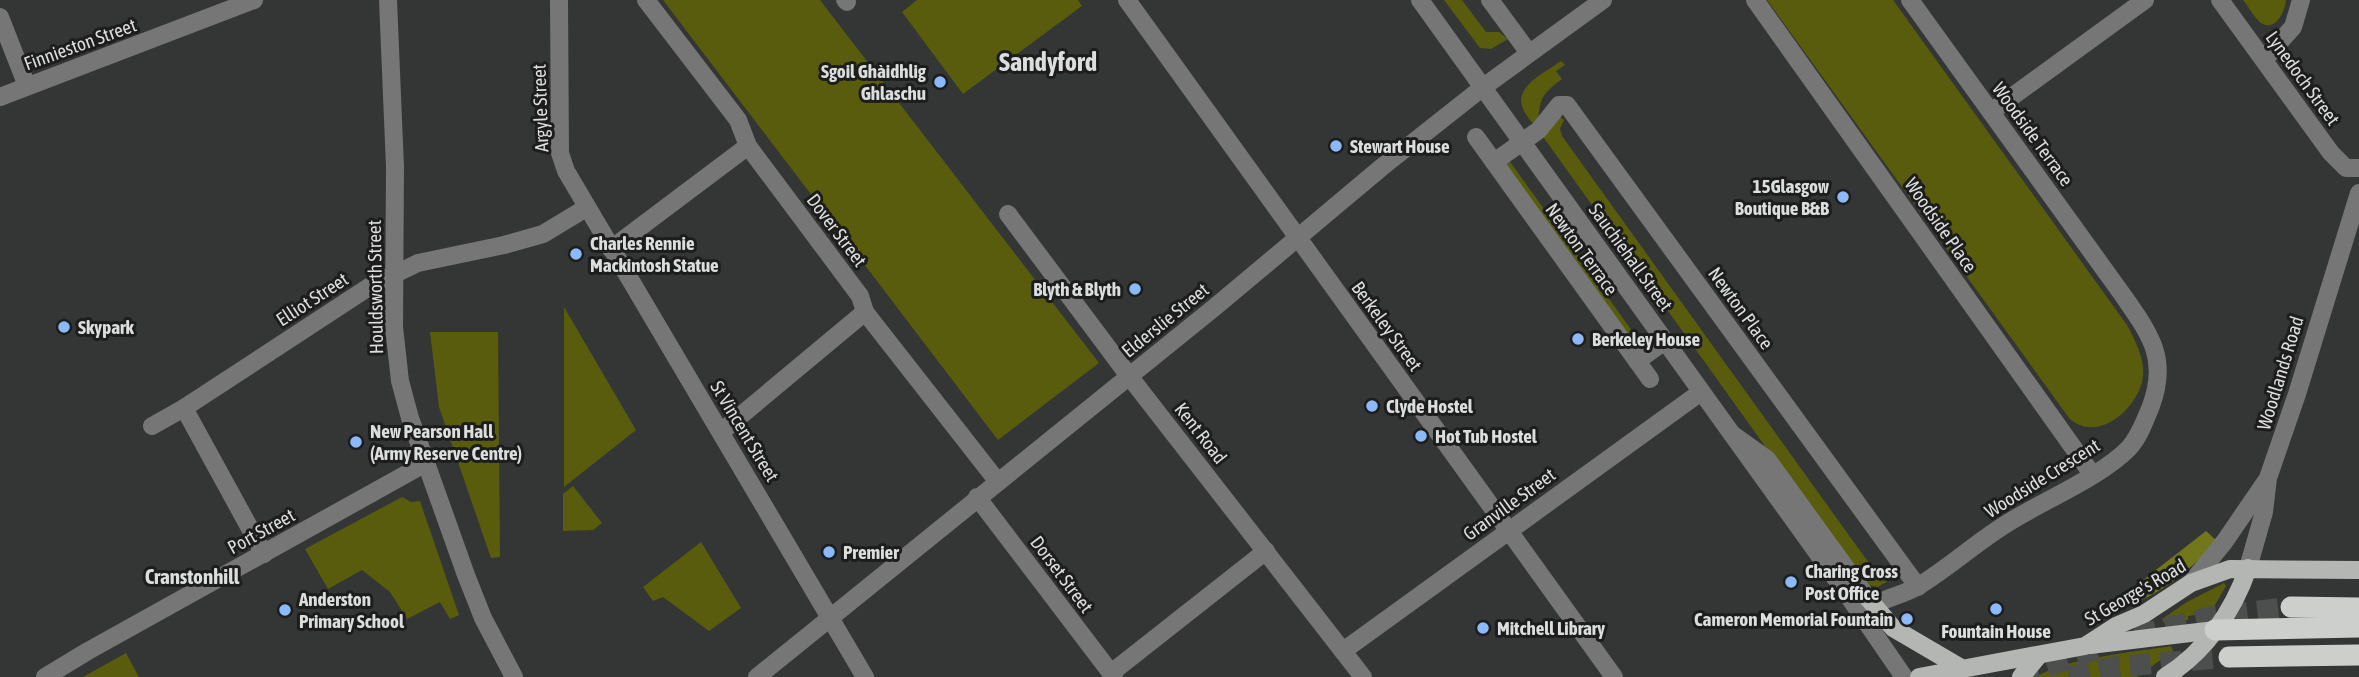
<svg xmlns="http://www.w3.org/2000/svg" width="2359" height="677" font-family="'Asap Condensed',sans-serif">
<rect width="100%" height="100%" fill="#333634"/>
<g fill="#595c0c">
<path d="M 663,0 L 820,0 L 1099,363 L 998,440 Z"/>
<path d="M 917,0 L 1078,0 L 1082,6 L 963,94 L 902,12 Z"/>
<path d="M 1444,0 L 1462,0 L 1486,32 L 1499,32 L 1508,39 L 1491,49 L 1480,48 Z"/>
<path d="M 1767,0 L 1893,0 L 2127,325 C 2135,340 2145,359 2143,376 C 2140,407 2098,445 2069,418 Z"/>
<path d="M 2243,0 L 2286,0 C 2285,11 2276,32 2261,23 C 2254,18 2249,7 2243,0 Z"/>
<path d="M 1561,61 L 1565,65 L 1556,71 L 1562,79 C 1554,85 1544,92 1541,102 C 1538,111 1540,117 1535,126 C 1530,120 1524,113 1522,106 C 1515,86 1547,71 1561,61 Z"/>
<path d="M 1559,116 L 1564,120 L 1560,129 L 1562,136 L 1866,559 C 1876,571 1889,565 1901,573 L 1878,587 L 1869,585 L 1859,577 L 1541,134 Z"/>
<path d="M 1508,159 L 1643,346 L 1636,347 L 1506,170 L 1505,162 Z"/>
<path d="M 564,307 L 636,430 L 564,487 Z"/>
<path d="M 430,332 L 498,332 L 500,557 L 491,558 L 439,407 Z"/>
<path d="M 573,486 L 602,523 L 593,530 L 563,531 L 563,494 Z"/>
<path d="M 402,497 L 411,502 L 420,501 L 459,615 L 450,619 L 440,602 L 407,619 L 390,592 L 362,570 L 328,589 L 305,549 Z"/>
<path d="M 701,542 L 741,608 L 709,631 L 663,597 L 653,601 L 643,587 Z"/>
<path d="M 2224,583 L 2226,586 L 2208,617 L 2196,618 L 2195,615 L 2188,616 L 2188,620 L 2176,621 L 2175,618 L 2168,619 L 2168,622 L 2164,623 L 2162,619 L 2187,602 Z"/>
<path d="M 2171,646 L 2173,651 L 2137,677 L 2036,677 C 2066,658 2135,652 2171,646 Z"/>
<path d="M 126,653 L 139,677 L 83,677 Z"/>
</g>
<path fill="#73771c" d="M 2206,531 L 2217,541 C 2189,572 2155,599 2113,611 L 2111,605 Z"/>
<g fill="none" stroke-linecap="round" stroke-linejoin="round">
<g stroke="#4c4f4d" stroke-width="21" stroke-dasharray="21 10" stroke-linecap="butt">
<path d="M 2136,636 L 2210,617 L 2291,607"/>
<path d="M 2018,677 L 2099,648"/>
<path d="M 2069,677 L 2115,667 L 2229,657"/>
</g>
<g stroke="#757675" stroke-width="18">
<path d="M 388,0 L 395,167 L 394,327 L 400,381 L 410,418 L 466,575 L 483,618 L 514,677"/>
<path d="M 559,0 L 560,153 L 566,171 L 865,677"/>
<path d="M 646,0 L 738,120 L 748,146 L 860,296 L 865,312 L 998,482"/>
<path d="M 845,0 L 847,2"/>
<path d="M 1127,0 L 1614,677"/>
<path d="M 1420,0 L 1849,597 L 1904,677"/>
<path d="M 1490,0 L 1529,53"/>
<path d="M 1755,0 L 2092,474"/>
<path d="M 2220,0 L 2331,153 L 2346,168 L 2359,168"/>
<path d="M 0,17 L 27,86"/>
<path d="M 2264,60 L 2293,27 L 2301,0"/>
<path d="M 0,97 L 254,0"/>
<path d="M 1991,112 L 2145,0"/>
<path d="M 1476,137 L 1650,379"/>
<path d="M 1494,162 L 1539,130 L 1559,105 L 1567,105 L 1918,587"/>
<path d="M 1008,214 L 1129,376 L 1363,677"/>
<path d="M 611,249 L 748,146"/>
<path d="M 1637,361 L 1665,341"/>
<path d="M 184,408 L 264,554"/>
<path d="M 152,426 L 184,408 L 372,285 L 418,263 L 504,245 L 543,234 L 586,208"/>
<path d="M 721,432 L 865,312"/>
<path d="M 1732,434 L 1767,459 L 1867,597 L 1880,602 C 1893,596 1908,593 1920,585 C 1951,566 1979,540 2011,521 C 2045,500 2102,476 2129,448 C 2140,436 2145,420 2151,406 C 2169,357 2149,333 2122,294 L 1910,0"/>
<path d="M 977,497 L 1114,677"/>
<path d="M 2248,568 L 2264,512 L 2268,478 L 2297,394 L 2359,193"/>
<path d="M 2191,583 L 2225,541 L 2266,481"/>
<path d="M 1343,651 L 1701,392"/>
<path d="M 1111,673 L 1266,551"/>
<path d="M 45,677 L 88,651 L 426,463"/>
<path d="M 757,677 L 1215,307 L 1382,167 L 1482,88 L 1603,0"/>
</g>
<g stroke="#b4b6b3" stroke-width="18">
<path d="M 1867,597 L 1893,628 L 1963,669"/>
<path d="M 2090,645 L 2215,630"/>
<path d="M 1919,677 L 2085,646 L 2116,626 L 2144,614 L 2191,583 L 2230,569 L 2359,570"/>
<path d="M 2021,677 L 2039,655"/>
<path d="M 2165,677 C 2205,652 2233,612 2248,568"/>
</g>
<g stroke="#cdcfcc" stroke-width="21">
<path d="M 2291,607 L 2359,608"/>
<path d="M 2215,630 L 2359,627"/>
<path d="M 2229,657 L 2359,655"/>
</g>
</g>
<g fill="#8bb9fc" stroke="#1c1d1c" stroke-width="2.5">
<circle cx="940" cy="82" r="7"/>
<circle cx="1336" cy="146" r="7"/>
<circle cx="1843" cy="197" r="7"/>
<circle cx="576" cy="254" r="7"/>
<circle cx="1135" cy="289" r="7"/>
<circle cx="64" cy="327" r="7"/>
<circle cx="1578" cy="339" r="7"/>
<circle cx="1372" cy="406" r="7"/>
<circle cx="1421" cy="436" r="7"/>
<circle cx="356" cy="442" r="7"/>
<circle cx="829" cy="552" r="7"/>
<circle cx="1791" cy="582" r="7"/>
<circle cx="1996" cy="609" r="7"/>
<circle cx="285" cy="610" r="7"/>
<circle cx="1907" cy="619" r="7"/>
<circle cx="1483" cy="628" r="7"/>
</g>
<g text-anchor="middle" stroke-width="6" stroke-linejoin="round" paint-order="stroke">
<g font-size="19" fill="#dcdedd" stroke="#1c1d1c">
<text transform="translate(80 44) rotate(-20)" y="7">Finnieston Street</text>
<text transform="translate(2303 78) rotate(54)" y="7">Lynedoch Street</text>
<text transform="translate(540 108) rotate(-92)" y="7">Argyle Street</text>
<text transform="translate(2033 134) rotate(54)" y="7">Woodside Terrace</text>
<text transform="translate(1941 225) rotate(55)" y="7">Woodside Place</text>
<text transform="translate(837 230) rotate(53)" y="7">Dover Street</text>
<text transform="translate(1582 249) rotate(54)" y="7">Newton Terrace</text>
<text transform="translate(1631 257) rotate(54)" y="7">Sauchiehall Street</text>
<text transform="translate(375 287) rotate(-91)" y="7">Houldsworth Street</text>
<text transform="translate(312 299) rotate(-33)" y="7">Elliot Street</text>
<text transform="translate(1741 308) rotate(54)" y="7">Newton Place</text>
<text transform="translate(1165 320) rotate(-39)" y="7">Elderslie Street</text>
<text transform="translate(1387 326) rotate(54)" y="7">Berkeley Street</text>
<text transform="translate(2280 373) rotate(-73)" y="7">Woodlands Road</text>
<text transform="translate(745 431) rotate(59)" y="7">St Vincent Street</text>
<text transform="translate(1201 433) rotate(52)" y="7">Kent Road</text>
<text transform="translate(2042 478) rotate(-32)" y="7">Woodside Crescent</text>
<text transform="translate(1509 504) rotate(-36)" y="7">Granville Street</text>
<text transform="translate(261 531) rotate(-29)" y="7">Port Street</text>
<text transform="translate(1062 574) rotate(53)" y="7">Dorset Street</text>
<text transform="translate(2135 592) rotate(-30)" y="7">St George's Road</text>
</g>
<g font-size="19" font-weight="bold" fill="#dcdedd" stroke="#1c1d1c" text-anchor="start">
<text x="926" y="78" text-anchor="end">Sgoil Ghàidhlig<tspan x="926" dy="22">Ghlaschu</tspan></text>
<text x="1350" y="153">Stewart House</text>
<text x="1829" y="193" text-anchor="end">15Glasgow<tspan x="1829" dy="22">Boutique B&amp;B</tspan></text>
<text x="590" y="250">Charles Rennie<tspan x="590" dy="22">Mackintosh Statue</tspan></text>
<text x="1121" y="296" text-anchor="end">Blyth &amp; Blyth</text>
<text x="78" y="334">Skypark</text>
<text x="1592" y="346">Berkeley House</text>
<text x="1386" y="413">Clyde Hostel</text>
<text x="370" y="438">New Pearson Hall<tspan x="370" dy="22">(Army Reserve Centre)</tspan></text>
<text x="1435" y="443">Hot Tub Hostel</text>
<text x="843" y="559">Premier</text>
<text x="1805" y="578">Charing Cross<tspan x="1805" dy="22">Post Office</tspan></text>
<text x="299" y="606">Anderston<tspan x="299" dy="22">Primary School</tspan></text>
<text x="1893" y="626" text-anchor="end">Cameron Memorial Fountain</text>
<text x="1497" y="635">Mitchell Library</text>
<text x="1996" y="638" text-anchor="middle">Fountain House</text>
</g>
<g font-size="21" font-weight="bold" fill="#dcdedd" stroke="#1c1d1c">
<text x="192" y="584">Cranstonhill</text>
</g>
<g font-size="26" font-weight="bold" fill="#dcdedd" stroke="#1c1d1c">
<text x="1048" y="71">Sandyford</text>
</g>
</g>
</svg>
